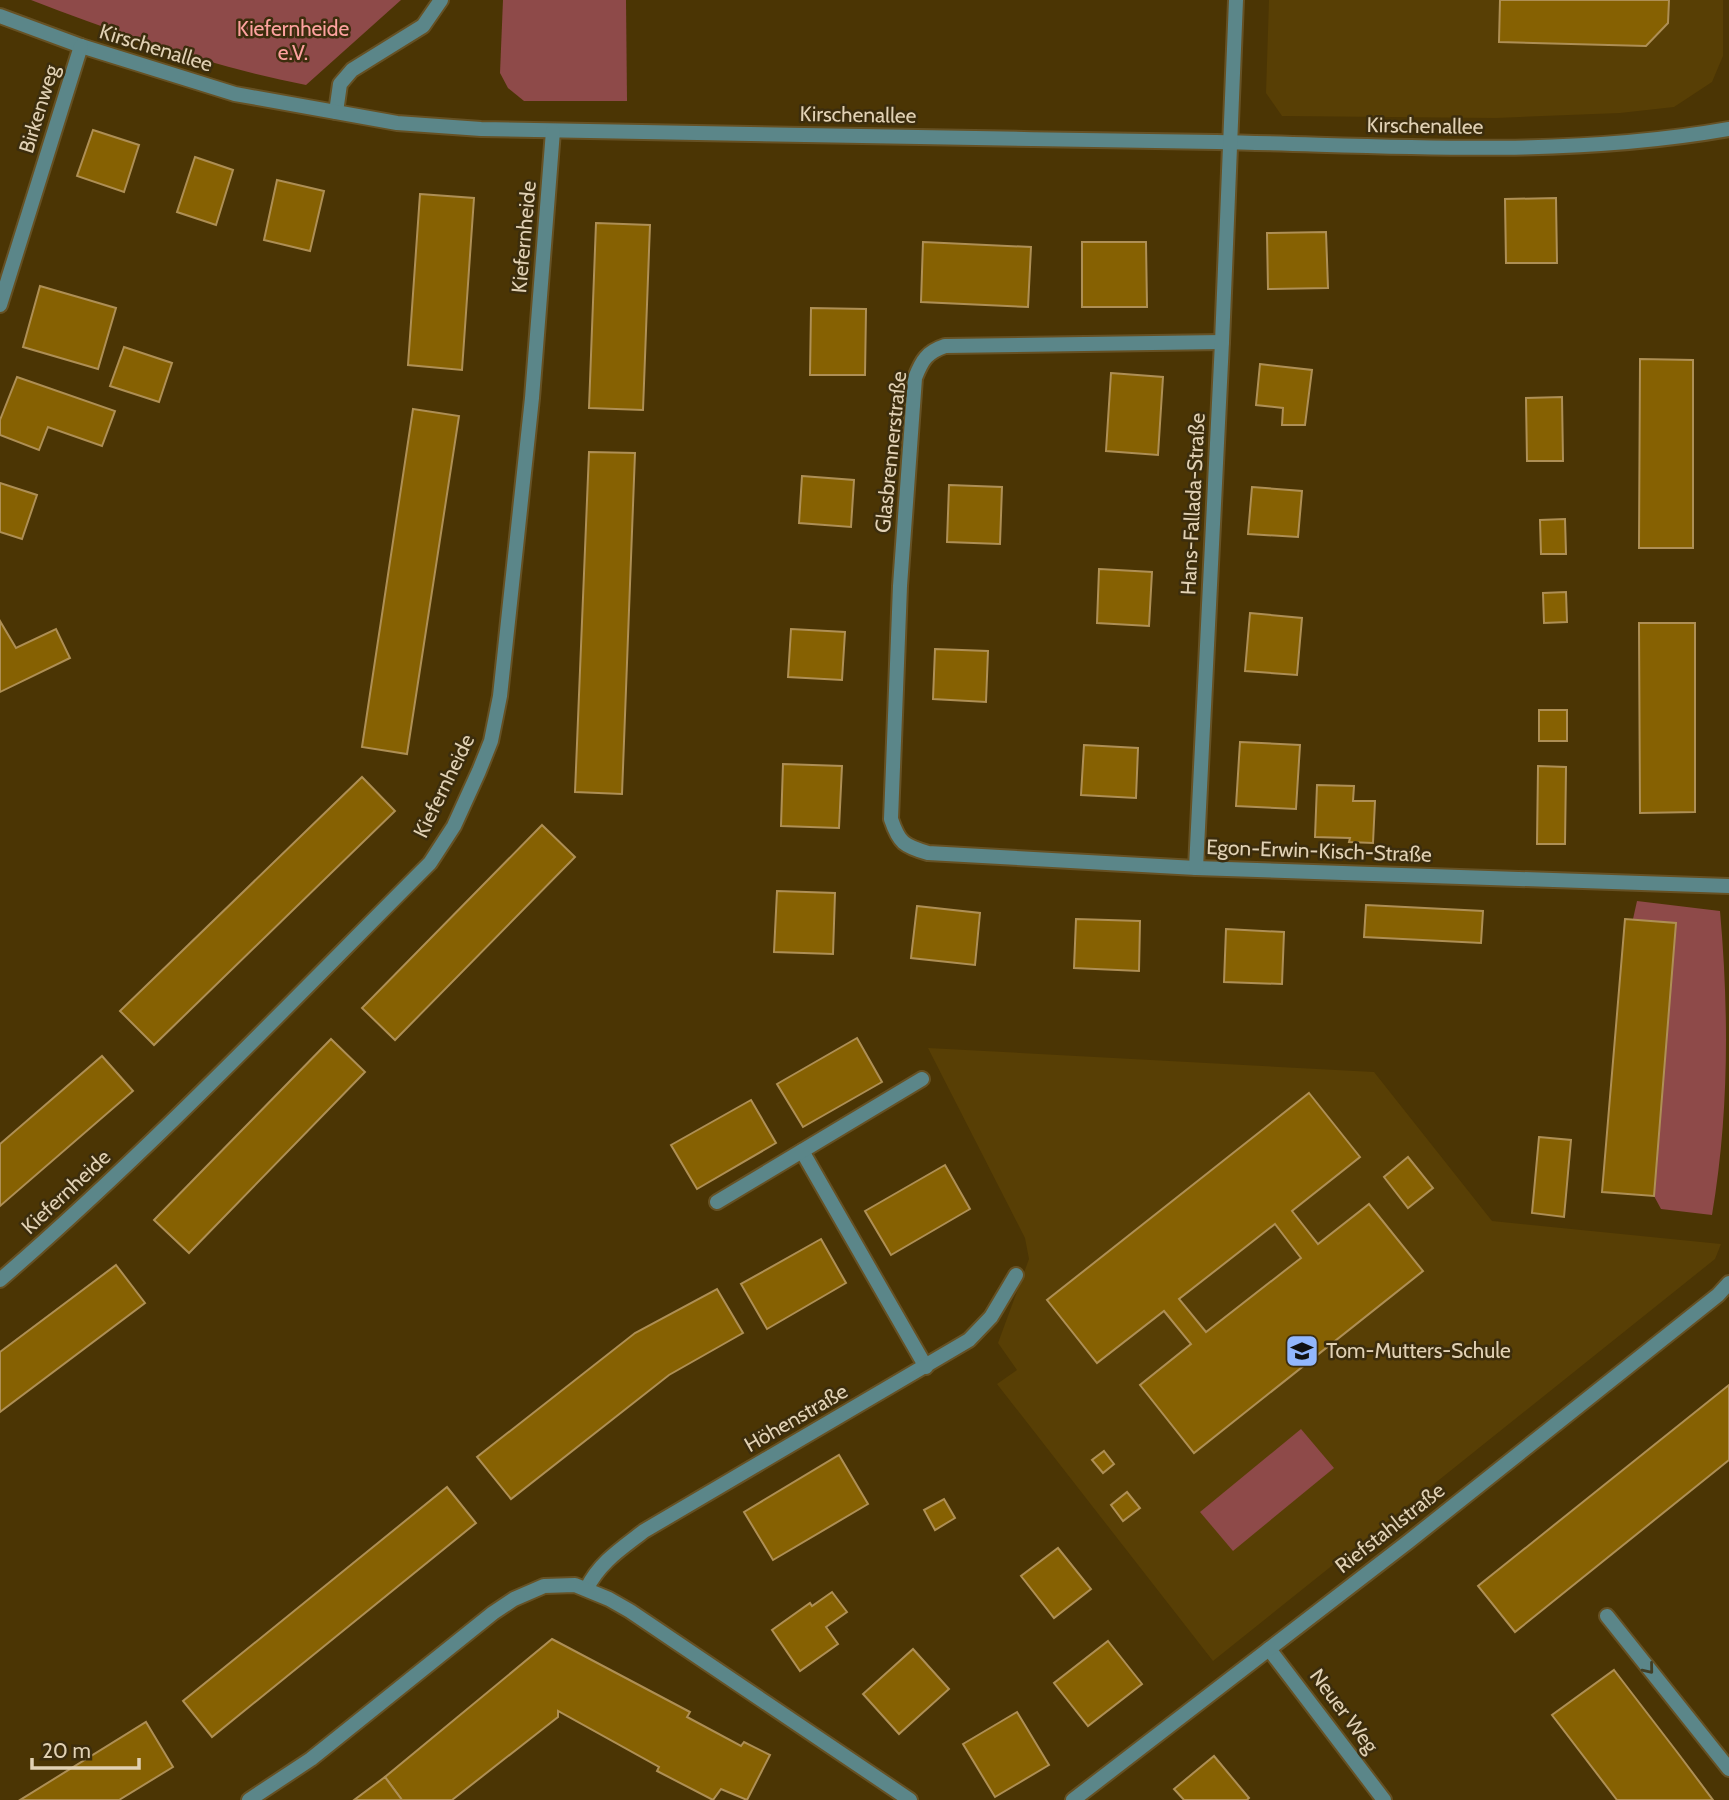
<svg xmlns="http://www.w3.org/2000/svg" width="1729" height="1800" font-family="Cabin,sans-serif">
<rect width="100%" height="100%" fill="#4b3504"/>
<g fill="#583f05">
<path d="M 1269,0 L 1723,0 L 1723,56 L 1712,82 L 1674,107 L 1620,113 L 1496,118 L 1282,116 L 1266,93 Z"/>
<path d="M 928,1048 L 1374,1072 L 1492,1221 L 1721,1244 L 1715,1259 L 1213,1661 L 997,1384 L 1017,1370 L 998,1343 L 1029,1259 L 1025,1238 Z"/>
</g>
<g fill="#8e4a49">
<path d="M 31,0 L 401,0 L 306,85 C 210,66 122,35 31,0 Z"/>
<path d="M 503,0 L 626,0 L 627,101 L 524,101 L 508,88 L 500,73 Z"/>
<path d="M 1637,901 L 1720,911 C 1729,1012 1729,1115 1712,1215 L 1661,1209 L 1654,1196 L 1676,924 L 1633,919 Z"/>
<path d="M 1301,1429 L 1334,1468 L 1233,1551 L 1200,1512 Z"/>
</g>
<g fill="#866102" stroke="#ae8f55" stroke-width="2" fill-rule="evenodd">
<path d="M 1500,0 L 1669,0 L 1668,23 L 1646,46 L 1499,42 Z"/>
<path d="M 93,130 L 139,145 L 124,192 L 77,176 Z"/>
<path d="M 195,157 L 233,170 L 216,225 L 177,212 Z"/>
<path d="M 277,180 L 324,191 L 310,251 L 264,240 Z"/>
<path d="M 420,194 L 474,198 L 462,370 L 408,365 Z"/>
<path d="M 1556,198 L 1557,263 L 1506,263 L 1505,199 Z"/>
<path d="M 596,223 L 650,225 L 643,410 L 589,408 Z"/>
<path d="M 1326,232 L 1328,288 L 1268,289 L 1267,233 Z"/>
<path d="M 923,242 L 1031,247 L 1028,307 L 921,302 Z"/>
<path d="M 1082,242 L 1146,242 L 1147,307 L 1082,307 Z"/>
<path d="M 40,286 L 116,308 L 98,369 L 23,347 Z"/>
<path d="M 811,308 L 866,309 L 865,375 L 810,375 Z"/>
<path d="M 124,347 L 172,363 L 159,402 L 110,386 Z"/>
<path d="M 1640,359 L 1693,360 L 1693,548 L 1639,548 Z"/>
<path d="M 1260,364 L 1312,370 L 1305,425 L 1282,425 L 1283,408 L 1256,405 Z"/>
<path d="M 1111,373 L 1163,377 L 1158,455 L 1106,451 Z"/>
<path d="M 17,377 L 115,411 L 102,446 L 48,427 L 39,450 L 0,435 L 0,420 Z"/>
<path d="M 1562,397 L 1563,461 L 1527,461 L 1526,398 Z"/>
<path d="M 413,409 L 459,416 L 407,754 L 362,747 Z"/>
<path d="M 589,452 L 635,453 L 622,794 L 575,792 Z"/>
<path d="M 802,476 L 854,480 L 851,527 L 799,523 Z"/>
<path d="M 0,483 L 37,495 L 22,539 L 0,532 Z"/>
<path d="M 949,485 L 1002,487 L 1000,544 L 947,542 Z"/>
<path d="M 1252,487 L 1302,491 L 1298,537 L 1248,534 Z"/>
<path d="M 1565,519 L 1566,554 L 1541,554 L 1540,520 Z"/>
<path d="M 1099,569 L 1152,572 L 1149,626 L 1097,623 Z"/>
<path d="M 1566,592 L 1567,622 L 1544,623 L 1543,593 Z"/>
<path d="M 1250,613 L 1302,618 L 1297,675 L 1245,671 Z"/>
<path d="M 0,621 L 16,648 L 56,629 L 70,658 L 0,692 Z"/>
<path d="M 1639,623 L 1695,623 L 1695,812 L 1640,813 Z"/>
<path d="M 791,629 L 845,632 L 842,680 L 788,677 Z"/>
<path d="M 935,649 L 988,651 L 986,702 L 933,699 Z"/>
<rect x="1539" y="710" width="28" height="31"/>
<path d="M 1240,742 L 1300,745 L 1296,809 L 1236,806 Z"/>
<path d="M 1084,745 L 1138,748 L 1136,798 L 1081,795 Z"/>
<path d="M 783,764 L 842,766 L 839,828 L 781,826 Z"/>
<path d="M 1538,766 L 1566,767 L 1565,844 L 1537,844 Z"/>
<path d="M 362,777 L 395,811 L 154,1045 L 120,1011 Z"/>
<path d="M 1317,785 L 1354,786 L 1353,801 L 1375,801 L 1373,843 L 1349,842 L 1350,838 L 1315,837 Z"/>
<path d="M 542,825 L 575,857 L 395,1040 L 362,1008 Z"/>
<path d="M 777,891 L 835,893 L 833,954 L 774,952 Z"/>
<path d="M 1366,905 L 1483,911 L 1481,943 L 1364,937 Z"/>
<path d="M 917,906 L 980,913 L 975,965 L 911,958 Z"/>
<path d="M 1076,919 L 1140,921 L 1139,971 L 1074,968 Z"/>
<path d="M 1625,919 L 1676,923 L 1654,1196 L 1602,1192 Z"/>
<path d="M 1226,929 L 1284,932 L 1282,984 L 1224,982 Z"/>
<path d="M 857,1038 L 882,1082 L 803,1127 L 777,1084 Z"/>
<path d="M 331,1039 L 365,1072 L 189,1253 L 154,1220 Z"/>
<path d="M 102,1056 L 133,1091 L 0,1206 L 0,1144 Z"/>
<path d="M 1309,1093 L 1360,1157 L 1292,1211 L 1318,1244 L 1369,1204 L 1423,1271 L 1194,1453 L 1140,1385 L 1191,1344 L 1164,1311 L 1097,1363 L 1047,1300 ZM 1275,1224 L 1301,1258 L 1206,1332 L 1179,1299 Z"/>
<path d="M 751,1100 L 776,1143 L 697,1189 L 671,1145 Z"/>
<path d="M 1539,1137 L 1571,1140 L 1564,1217 L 1532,1213 Z"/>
<path d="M 1408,1157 L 1433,1188 L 1408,1208 L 1384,1177 Z"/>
<path d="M 945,1165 L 970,1209 L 891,1255 L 865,1211 Z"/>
<path d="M 821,1239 L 846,1283 L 767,1329 L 741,1284 Z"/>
<path d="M 116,1265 L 145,1303 L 0,1412 L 0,1352 Z"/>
<path d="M 717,1289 L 743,1333 L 669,1375 L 511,1499 L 477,1457 L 635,1333 Z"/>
<path d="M 1729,1385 L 1729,1460 L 1515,1632 L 1478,1586 Z"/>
<path d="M 1104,1451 L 1114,1464 L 1103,1473 L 1092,1460 Z"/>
<path d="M 839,1455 L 868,1504 L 773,1560 L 744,1512 Z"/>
<path d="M 447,1487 L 476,1523 L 212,1737 L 183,1701 Z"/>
<path d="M 1127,1492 L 1140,1508 L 1123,1521 L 1111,1505 Z"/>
<path d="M 944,1499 L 955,1518 L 935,1530 L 924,1510 Z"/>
<path d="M 1058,1548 L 1091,1589 L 1054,1618 L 1021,1576 Z"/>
<path d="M 832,1592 L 847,1612 L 826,1627 L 838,1644 L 800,1671 L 772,1630 L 810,1603 L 812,1606 Z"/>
<path d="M 552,1639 L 690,1712 L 687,1717 L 741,1746 L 744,1742 L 770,1755 L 747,1800 L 721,1789 L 713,1800 L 657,1771 L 659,1767 L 558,1711 L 558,1717 L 452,1800 L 402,1800 L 385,1777 Z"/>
<path d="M 1108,1641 L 1142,1684 L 1088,1726 L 1054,1683 Z"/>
<path d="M 913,1649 L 949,1689 L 899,1734 L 863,1694 Z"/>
<path d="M 1614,1670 L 1677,1752 L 1713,1800 L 1617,1800 L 1552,1715 Z"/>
<path d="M 1017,1712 L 1049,1765 L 995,1797 L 963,1744 Z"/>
<path d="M 146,1722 L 173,1767 L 119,1800 L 20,1800 Z"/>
<path d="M 1214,1756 L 1249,1798 L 1247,1800 L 1184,1800 L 1174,1789 Z"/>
<path d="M 385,1777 L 402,1800 L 354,1800 Z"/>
</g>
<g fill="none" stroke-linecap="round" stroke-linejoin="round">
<defs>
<g id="service">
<path d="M 336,112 L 340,84 L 352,70 L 423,26 L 441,0"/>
<path d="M 802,1151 L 926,1367"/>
<path d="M 717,1202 L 922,1079"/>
<path d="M 1607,1616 L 1729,1769"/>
</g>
<g id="minor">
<path d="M 0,16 L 81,46 L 235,94 L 397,123 L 481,129 C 726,135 971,138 1216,142 C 1387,145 1559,159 1729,129"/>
<path d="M 0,305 L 81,46"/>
<path d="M 1222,342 L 945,346 C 927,352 922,360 915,378 L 900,586 L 891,819 C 899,843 904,846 928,853 L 1196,868 L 1729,886"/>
<path d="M 1196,868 L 1222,342 L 1236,0"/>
<path d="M 0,1280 C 151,1149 289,1004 430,863 L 454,826 L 479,771 L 491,741 L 500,696 L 532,398 L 553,131"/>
<path d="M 587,1588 C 600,1562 621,1549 644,1531 L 969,1340 L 991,1317 L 1016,1275"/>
<path d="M 1269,1649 L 1384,1800"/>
<path d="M 249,1800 L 311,1759 L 493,1613 L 514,1599 L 544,1586 L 575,1585 L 609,1599 L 630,1611 L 910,1800"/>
<path d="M 1073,1800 L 1408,1542 L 1718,1295 L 1729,1283"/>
</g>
</defs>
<use href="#service" stroke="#665124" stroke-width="18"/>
<use href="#minor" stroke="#665124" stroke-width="18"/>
<use href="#service" stroke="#5b8689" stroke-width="14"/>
<use href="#minor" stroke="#5b8689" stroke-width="14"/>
</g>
<defs><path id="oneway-chevron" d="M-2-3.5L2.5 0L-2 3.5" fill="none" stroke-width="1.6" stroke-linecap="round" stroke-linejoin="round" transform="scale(1.75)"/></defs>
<use stroke="#423f26" href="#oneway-chevron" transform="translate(1649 1669) rotate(51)"/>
<defs>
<symbol id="school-square" viewBox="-11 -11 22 22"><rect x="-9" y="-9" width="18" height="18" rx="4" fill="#92b7fd" stroke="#3c2d0d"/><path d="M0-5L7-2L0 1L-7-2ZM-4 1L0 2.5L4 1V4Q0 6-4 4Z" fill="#111"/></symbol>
</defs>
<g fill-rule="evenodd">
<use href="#school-square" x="1283" y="1332" width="38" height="38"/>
</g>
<g text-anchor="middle" stroke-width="5" stroke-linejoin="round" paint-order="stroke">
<g font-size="21" fill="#fda29f" stroke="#3c2d0d">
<text x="293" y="36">Kiefernheide<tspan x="293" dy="24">e.V.</tspan></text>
</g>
<g font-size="21" fill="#e1d1b4" stroke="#3c2d0d">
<text transform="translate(156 48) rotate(17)" y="7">Kirschenallee</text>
<text transform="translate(39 109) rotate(-73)" y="7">Birkenweg</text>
<text transform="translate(858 115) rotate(1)" y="7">Kirschenallee</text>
<text transform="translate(1425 126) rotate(1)" y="7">Kirschenallee</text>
<text transform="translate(524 237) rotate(-85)" y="7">Kiefernheide</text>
<text transform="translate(891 452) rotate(-84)" y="7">Glasbrennerstraße</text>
<text transform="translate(1193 504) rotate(-87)" y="7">Hans-Fallada-Straße</text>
<text transform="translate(444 786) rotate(-64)" y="7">Kiefernheide</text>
<text transform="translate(1319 851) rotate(2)" y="7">Egon-Erwin-Kisch-Straße</text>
<text transform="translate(66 1192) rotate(-43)" y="7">Kiefernheide</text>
<text transform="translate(796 1418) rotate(-30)" y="7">Höhenstraße</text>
<text transform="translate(1390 1528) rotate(-38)" y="7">Riefstahlstraße</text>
<text transform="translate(1344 1711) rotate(53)" y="7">Neuer Weg</text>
</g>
<g font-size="21" fill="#e1d1b4" stroke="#3c2d0d" text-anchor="start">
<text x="1326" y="1358">Tom-Mutters-Schule</text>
</g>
</g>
<path d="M32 1758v10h107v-10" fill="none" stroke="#e1d1b4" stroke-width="3.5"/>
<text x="42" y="1758" font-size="21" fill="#e1d1b4" stroke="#3c2d0d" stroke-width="5" paint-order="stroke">20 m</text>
</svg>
